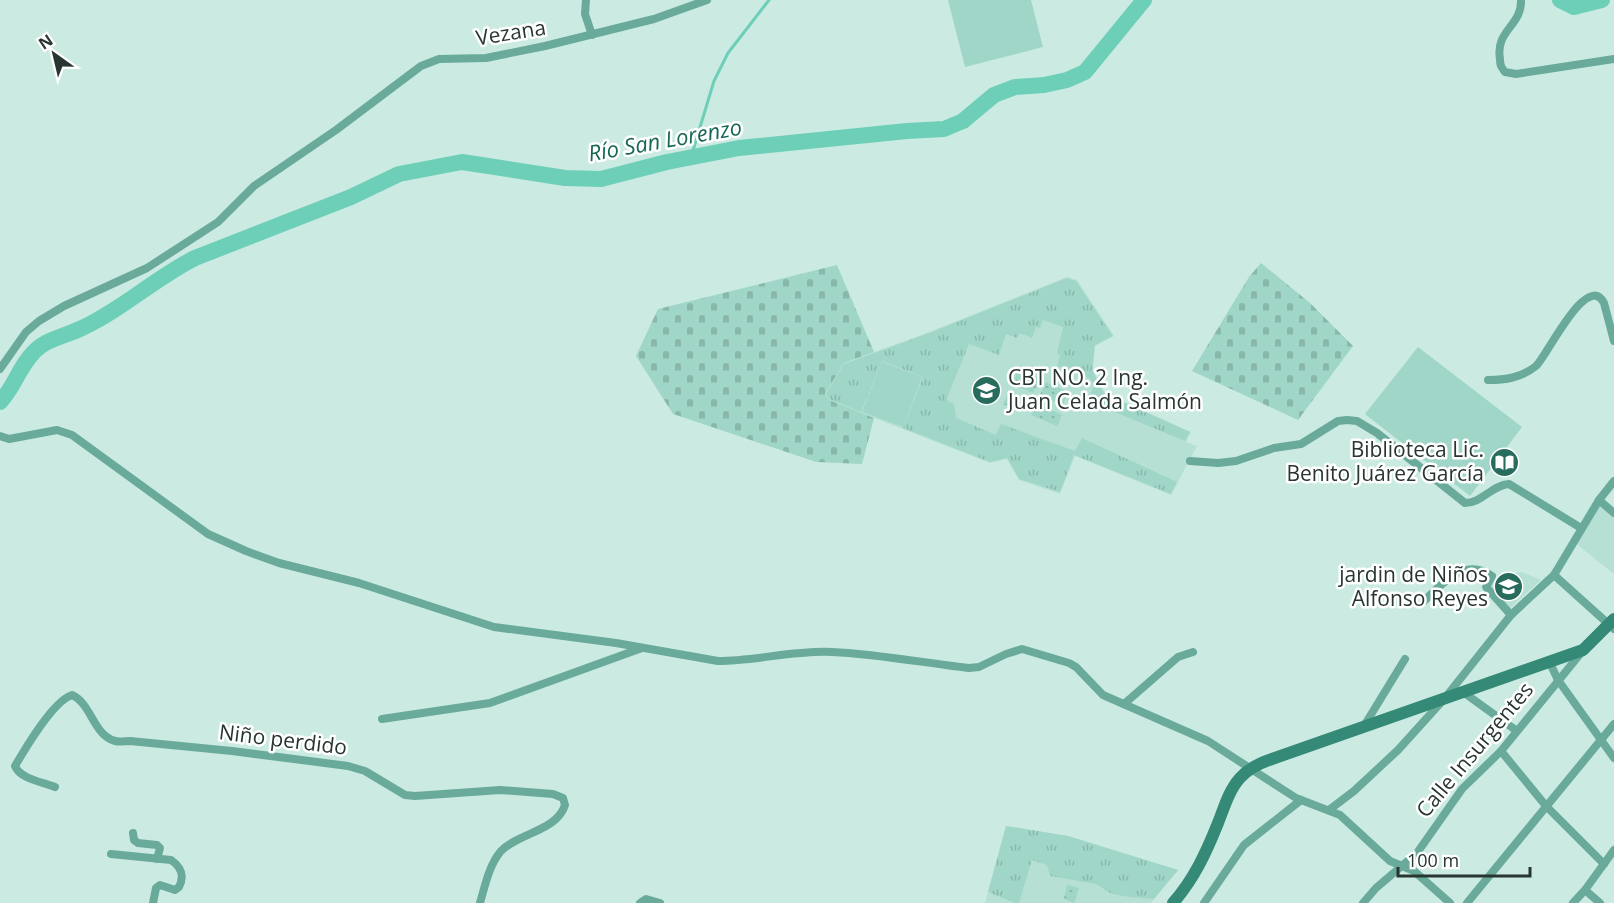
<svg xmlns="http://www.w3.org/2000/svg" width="1614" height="903" font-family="'Open Sans',sans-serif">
<defs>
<pattern id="cemetery-stones" width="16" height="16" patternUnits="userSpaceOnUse" patternTransform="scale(1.5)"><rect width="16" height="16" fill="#9fd6c7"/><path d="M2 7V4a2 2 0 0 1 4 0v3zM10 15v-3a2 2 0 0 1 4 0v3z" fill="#89b8ab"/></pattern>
<pattern id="park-tufts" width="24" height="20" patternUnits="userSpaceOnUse" patternTransform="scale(1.5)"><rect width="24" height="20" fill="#9fd6c7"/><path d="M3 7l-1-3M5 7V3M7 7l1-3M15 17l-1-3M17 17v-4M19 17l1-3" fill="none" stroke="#89b8ab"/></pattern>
<pattern id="garden-dots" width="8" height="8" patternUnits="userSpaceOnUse" patternTransform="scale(1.5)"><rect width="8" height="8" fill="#9fd6c7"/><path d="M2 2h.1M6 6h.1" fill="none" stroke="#89b8ab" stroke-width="1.8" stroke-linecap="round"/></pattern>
</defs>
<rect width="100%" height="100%" fill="#cbebe2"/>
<g fill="#b7e0d5">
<path d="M 1067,277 L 1077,280 L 1114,336 L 1095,346 L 1093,370 L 1105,393 L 1191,432 L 1186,442 L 1197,446 L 1171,495 L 1075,456 L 1060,494 L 1019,480 L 1007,459 L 990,463 L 828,400 L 825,394 L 844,363 L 924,334 Z"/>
<path d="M 1598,503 L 1614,518 L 1614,574 L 1574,542 Z"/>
<path d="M 1522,572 L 1541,580 L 1509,609 L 1489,587 L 1503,574 Z"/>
<path d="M 1006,826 L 1068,836 L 1178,870 L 1151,903 L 985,903 Z"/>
</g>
<g fill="#9fd6c7">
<path d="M 948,0 L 1031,0 L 1043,47 L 965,67 Z"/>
<path d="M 1418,347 L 1522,427 L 1470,496 L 1365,414 Z"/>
<path d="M 882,362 L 922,377 L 903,427 L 862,412 Z"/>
</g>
<g fill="url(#cemetery-stones)">
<path d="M 1261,263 L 1310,303 L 1353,346 L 1298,420 L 1192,371 L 1249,277 Z"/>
<path d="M 837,265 L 874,352 L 844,363 L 825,394 L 829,400 L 874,418 L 862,464 L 816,462 L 673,414 L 636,356 L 658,309 Z"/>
</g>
<g fill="url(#park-tufts)">
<path d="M 1067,278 L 1076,281 L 1113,336 L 1095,345 L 1092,370 L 1104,394 L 1190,432 L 1185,441 L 1088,401 L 1094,385 L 1090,379 L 1057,366 L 1060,356 L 1057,353 L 1063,327 L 1043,320 L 1040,328 L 1036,327 L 1032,338 L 1020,333 L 1017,338 L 1006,334 L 999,355 L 969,344 L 946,400 L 954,404 L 956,418 L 996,435 L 1001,424 L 1075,451 L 1082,438 L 1177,482 L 1171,494 L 1074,455 L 1060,492 L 1019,479 L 1007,458 L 990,462 L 903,428 L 923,377 L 882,361 L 861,412 L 829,399 L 826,394 L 844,364 L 932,332 Z"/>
<path d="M 1006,826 L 1068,836 L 1178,870 L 1154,899 L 1122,896 L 1110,893 L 1096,884 L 1050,876 L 1047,865 L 1032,860 L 1019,903 L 1015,903 L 988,892 Z"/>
</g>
<g fill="url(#garden-dots)">
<path d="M 1018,370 L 1040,379 L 1033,393 L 1012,384 Z"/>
<path d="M 1046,382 L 1068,392 L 1063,405 L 1040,395 Z"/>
<path d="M 1009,392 L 1018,395 L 1012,408 L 1003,404 Z"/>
<path d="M 1036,403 L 1062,415 L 1057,426 L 1031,415 Z"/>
<path d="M 1067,885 L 1079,888 L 1074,903 L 1064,899 Z"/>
</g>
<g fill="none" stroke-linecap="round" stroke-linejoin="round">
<path stroke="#6ecfb8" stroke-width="3" d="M 691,157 L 714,81 L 728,53 L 769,0"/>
<g stroke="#6ecfb8" stroke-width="16">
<path d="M 1560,0 L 1574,7 L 1602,0"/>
<path d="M 0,402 C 14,388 19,367 33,353 C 45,339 66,336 82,328 C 123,309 155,278 195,258 L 351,197 L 399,174 L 462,162 L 565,178 L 601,179 L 667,162 L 739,148 L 907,131 L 944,129 L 963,121 L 994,95 L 1015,87 L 1044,85 L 1067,80 L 1085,72 L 1144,0"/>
</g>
<g stroke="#69aa9a" stroke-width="8">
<path d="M 586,0 L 585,14 L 592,35"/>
<path d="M 1521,0 C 1522,26 1495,30 1500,59 C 1500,65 1501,67 1505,72 L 1516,74 L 1614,59"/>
<path d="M 0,369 L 26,332 L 39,321 L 64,306 L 147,268 L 218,222 L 254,186 L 336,130 L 421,66 L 439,59 L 486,58 L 545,46 L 654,19 L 707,0"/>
<path d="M 1488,380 C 1505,380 1521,378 1536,366 C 1546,358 1587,270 1604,303 L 1614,341"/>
<path d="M 0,436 L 9,439 L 57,430 L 72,435 L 208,534 L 246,551 L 279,563 L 359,583 L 494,627 L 616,643 L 718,661 C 756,661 794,650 832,652 C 878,654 924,663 969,668 L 979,667 L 1006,654 L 1022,649 L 1069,663 L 1076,667 L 1103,695 L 1208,741 L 1296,798 L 1340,815 L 1390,861 L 1414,871 L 1450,903"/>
<path d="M 1190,461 L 1218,463 L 1236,461 L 1274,448 L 1301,444 L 1338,421 L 1347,420 L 1357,421 L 1377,433 L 1465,503 C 1482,503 1492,485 1509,484 L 1581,528"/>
<path d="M 1599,500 L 1614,513"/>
<path d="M 1554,575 L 1614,629"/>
<path d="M 1424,601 C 1443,583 1465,557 1492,576 L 1486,587 L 1511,615"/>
<path d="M 1549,661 L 1558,680 L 1614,758"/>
<path d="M 1463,692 L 1517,731"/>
<path d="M 1124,704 L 1178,657 L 1193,652"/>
<path d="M 382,719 L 490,703 L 642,648"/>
<path d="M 1364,726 L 1405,659"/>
<path d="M 1501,751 L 1546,806 L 1604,864"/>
<path d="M 55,787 C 43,782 20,779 15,766 C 25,749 53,701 72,695 C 91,703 94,736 115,741 C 119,742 125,741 130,741 L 232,751 L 348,766 L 365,771 L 405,795 L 415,796 L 500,790 L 553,794 L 563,798 L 565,805 C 557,831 518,833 501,851 C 489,865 485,886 480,903"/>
<path d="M 1329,810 L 1354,791 L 1398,750 L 1445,698 L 1511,615 L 1554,575 L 1599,500 L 1614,481"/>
<path d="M 133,833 L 134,840 L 138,843 L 157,845 L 160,848 L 157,859"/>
<path d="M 111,854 L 171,860 C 181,867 185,875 179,887 L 175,890 L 160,885 L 156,888 L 153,903"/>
<path d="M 1585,890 L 1600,903"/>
<path d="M 640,903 L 646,899 L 660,903"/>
<path d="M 1204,903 L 1244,845 L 1301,800"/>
<path d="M 1363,903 L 1376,888 L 1417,853 L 1462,789 L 1501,751 L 1581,653"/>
<path d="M 1467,903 L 1614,724"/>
<path d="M 1573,903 L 1585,890 L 1614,850"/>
</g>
<path stroke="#348977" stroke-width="12" d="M 1173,903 C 1194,879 1206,853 1218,823 C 1224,808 1229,790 1240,778 C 1249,768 1260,763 1272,759 L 1583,650 L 1614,619"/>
</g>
<defs>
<symbol id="school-disc" viewBox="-11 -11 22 22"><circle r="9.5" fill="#286c5d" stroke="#fff"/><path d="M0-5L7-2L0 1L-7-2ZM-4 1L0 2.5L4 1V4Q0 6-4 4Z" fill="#fff"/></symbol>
<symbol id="library-disc" viewBox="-11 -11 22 22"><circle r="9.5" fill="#286c5d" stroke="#fff"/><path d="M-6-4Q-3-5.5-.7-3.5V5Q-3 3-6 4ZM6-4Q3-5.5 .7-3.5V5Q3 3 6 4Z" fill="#fff"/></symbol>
</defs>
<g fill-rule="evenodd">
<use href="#school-disc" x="970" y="374" width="33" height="33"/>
<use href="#library-disc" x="1488" y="446" width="33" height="33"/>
<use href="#school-disc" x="1492" y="570" width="33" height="33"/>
</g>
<g text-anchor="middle" stroke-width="5" stroke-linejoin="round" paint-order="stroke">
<g font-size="21" fill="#283531" stroke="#fff">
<text transform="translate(511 33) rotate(-9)" y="7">Vezana</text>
<text transform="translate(283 740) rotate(7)" y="7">Niño perdido</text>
<text transform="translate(1475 750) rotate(-50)" y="7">Calle Insurgentes</text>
</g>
<g font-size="21" fill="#283531" stroke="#fff" text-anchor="end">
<text x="1008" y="385" text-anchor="start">CBT NO. 2 Ing.<tspan x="1008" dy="24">Juan Celada Salmón</tspan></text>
<text x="1484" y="457">Biblioteca Lic.<tspan x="1484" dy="24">Benito Juárez García</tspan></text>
<text x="1488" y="582">jardin de Niños<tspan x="1488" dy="24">Alfonso Reyes</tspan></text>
</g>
<g font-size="22" font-style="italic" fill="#176656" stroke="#fff">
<text transform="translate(665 140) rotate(-10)" y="8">Río San Lorenzo</text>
</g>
</g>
<g transform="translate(54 54) rotate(326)" stroke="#ffffff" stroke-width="4.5" paint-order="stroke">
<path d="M0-4.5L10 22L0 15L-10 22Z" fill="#283531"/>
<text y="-9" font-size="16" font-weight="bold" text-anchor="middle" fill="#283531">N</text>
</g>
<path d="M1398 867v9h132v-9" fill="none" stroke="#283531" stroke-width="3"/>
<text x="1407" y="867" font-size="18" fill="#283531" stroke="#ffffff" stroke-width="4.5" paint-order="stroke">100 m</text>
</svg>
